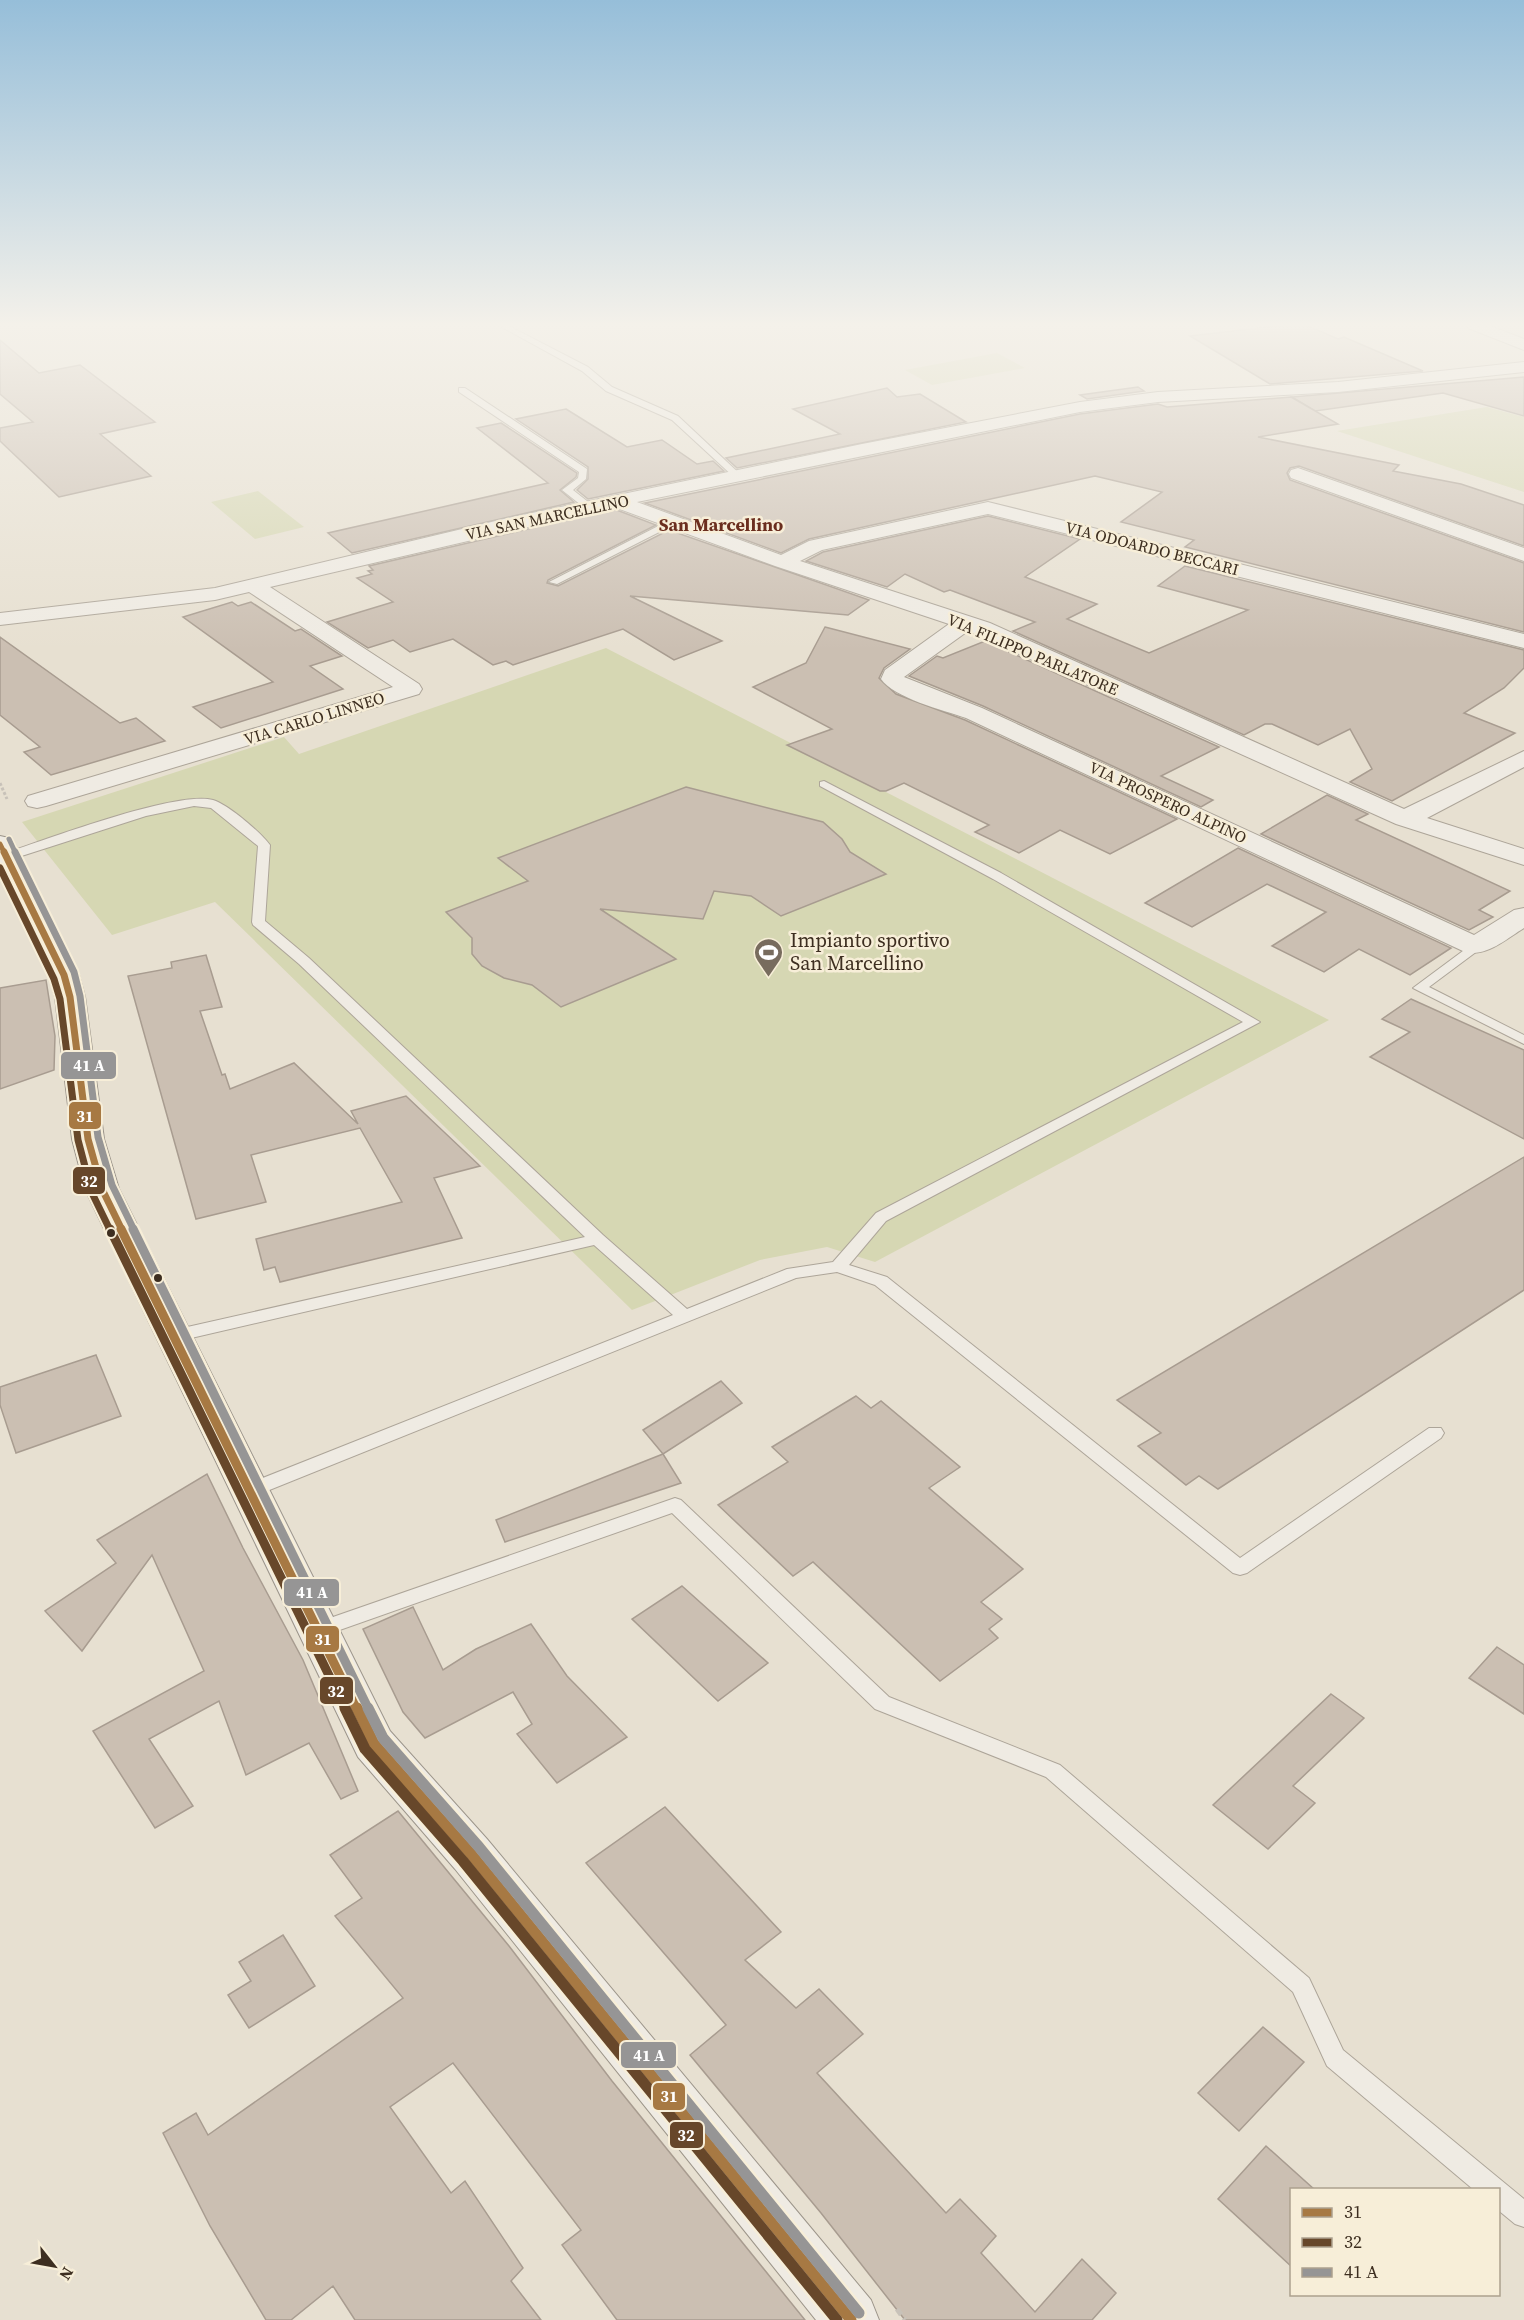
<svg xmlns="http://www.w3.org/2000/svg" width="1524" height="2320" font-family="'Source Serif 4',serif">
<rect width="100%" height="100%" fill="#e7e0d1"/>
<g fill="#d6d7b3">
<path d="M 997,353 L 1025,368 L 932,385 L 905,370 Z"/>
<path d="M 1487,407 L 1524,417 L 1524,492 L 1337,431 Z"/>
<path d="M 258,491 L 304,527 L 255,539 L 211,502 Z"/>
<path d="M 606,648 L 1329,1020 L 875,1262 L 827,1247 L 760,1260 L 632,1310 L 215,902 L 112,935 L 22,822 L 284,737 L 299,754 Z"/>
</g>
<g fill="#cbbfb2" stroke="#a89c90" stroke-width="1.5">
<path d="M 1285,325 L 1306,325 L 1338,339 L 1344,337 L 1423,371 L 1270,384 L 1190,336 Z"/>
<path d="M 0,340 L 39,373 L 80,365 L 155,422 L 100,434 L 151,476 L 59,497 L 0,441 L 0,428 L 33,422 L 0,394 Z"/>
<path d="M 1524,377 L 1524,416 L 1443,393 L 1315,411 L 1292,397 Z"/>
<path d="M 1138,387 L 1144,391 L 1087,399 L 1080,395 Z"/>
<path d="M 887,388 L 897,397 L 920,394 L 966,422 L 737,468 L 726,458 L 840,434 L 793,409 Z"/>
<path d="M 1291,397 L 1338,424 L 1258,437 L 1399,465 L 1393,471 L 1461,484 L 1524,505 L 1524,546 L 1299,466 L 1290,468 L 1287,473 L 1290,480 L 1524,563 L 1524,632 L 1185,547 L 1194,540 L 1121,522 L 1162,492 L 1095,476 L 809,539 L 781,553 L 645,503 L 1080,414 L 1158,404 L 1167,407 Z"/>
<path d="M 566,409 L 627,447 L 662,440 L 697,464 L 713,461 L 724,471 L 588,499 L 577,490 L 588,479 L 588,467 L 516,419 Z"/>
<path d="M 501,423 L 577,473 L 576,477 L 560,490 L 574,502 L 352,553 L 328,533 L 548,483 L 477,428 Z"/>
<path d="M 614,509 L 656,525 L 548,580 L 547,583 L 558,586 L 669,530 L 869,600 L 848,615 L 630,596 L 722,641 L 674,660 L 623,629 L 513,665 L 506,661 L 493,665 L 453,639 L 410,652 L 393,640 L 368,648 L 327,622 L 393,602 L 357,578 L 372,574 L 368,571 L 373,570 L 369,566 Z"/>
<path d="M 988,516 L 1080,539 L 1025,577 L 1097,604 L 1067,619 L 1149,653 L 1248,610 L 1158,586 L 1185,566 L 1524,650 L 1524,668 L 1504,688 L 1464,713 L 1515,733 L 1392,801 L 1350,782 L 1372,769 L 1350,729 L 1318,745 L 1272,724 L 1265,724 L 1244,735 L 1013,631 L 1035,622 L 950,590 L 944,592 L 905,574 L 887,587 L 806,561 L 823,552 Z"/>
<path d="M 232,602 L 238,606 L 251,602 L 295,631 L 301,629 L 342,656 L 310,666 L 343,689 L 221,728 L 193,707 L 273,682 L 183,617 Z"/>
<path d="M 825,627 L 910,649 L 884,668 L 879,678 L 896,694 L 965,720 L 1177,819 L 1110,854 L 1060,830 L 1019,853 L 975,832 L 989,825 L 904,783 L 886,791 L 880,791 L 787,745 L 832,729 L 753,687 L 806,663 Z"/>
<path d="M 0,637 L 120,723 L 136,718 L 165,741 L 51,775 L 24,752 L 40,747 L 0,715 Z"/>
<path d="M 985,641 L 1219,747 L 1161,776 L 1213,800 L 1201,807 L 983,706 L 909,676 L 937,656 L 943,658 Z"/>
<path d="M 686,787 L 823,822 L 842,839 L 850,852 L 886,874 L 781,916 L 751,896 L 714,891 L 703,919 L 600,909 L 676,959 L 561,1007 L 532,985 L 504,978 L 482,966 L 472,954 L 472,938 L 446,912 L 528,881 L 498,858 Z"/>
<path d="M 1327,795 L 1368,814 L 1356,820 L 1510,891 L 1479,910 L 1493,917 L 1469,930 L 1261,834 Z"/>
<path d="M 1238,848 L 1451,948 L 1410,975 L 1359,949 L 1324,972 L 1272,946 L 1326,912 L 1267,884 L 1192,927 L 1145,903 Z"/>
<path d="M 206,955 L 222,1007 L 200,1011 L 222,1075 L 225,1074 L 230,1089 L 294,1063 L 358,1124 L 351,1111 L 406,1096 L 480,1166 L 434,1178 L 462,1238 L 280,1282 L 275,1267 L 264,1270 L 256,1239 L 402,1202 L 360,1128 L 251,1155 L 266,1202 L 196,1219 L 128,976 L 172,968 L 171,962 Z"/>
<path d="M 46,980 L 55,1036 L 54,1070 L 0,1089 L 0,988 Z"/>
<path d="M 1411,999 L 1524,1050 L 1524,1139 L 1370,1057 L 1410,1032 L 1382,1019 Z"/>
<path d="M 1524,1157 L 1524,1290 L 1218,1489 L 1199,1476 L 1186,1485 L 1138,1446 L 1161,1433 L 1117,1400 Z"/>
<path d="M 96,1355 L 121,1416 L 16,1453 L 0,1405 L 0,1387 Z"/>
<path d="M 721,1381 L 742,1403 L 663,1454 L 643,1430 Z"/>
<path d="M 856,1396 L 871,1408 L 881,1401 L 960,1467 L 929,1488 L 1023,1569 L 981,1602 L 1002,1619 L 989,1629 L 998,1638 L 940,1681 L 813,1562 L 793,1576 L 718,1505 L 788,1462 L 772,1447 Z"/>
<path d="M 663,1454 L 681,1483 L 505,1542 L 496,1520 Z"/>
<path d="M 207,1474 L 243,1548 L 303,1660 L 358,1791 L 341,1799 L 309,1743 L 246,1775 L 219,1701 L 149,1739 L 193,1806 L 155,1828 L 93,1731 L 204,1671 L 152,1555 L 82,1651 L 45,1611 L 116,1563 L 97,1540 Z"/>
<path d="M 682,1586 L 768,1663 L 718,1701 L 632,1619 Z"/>
<path d="M 413,1607 L 443,1670 L 476,1649 L 531,1624 L 567,1676 L 627,1737 L 557,1783 L 517,1734 L 532,1724 L 513,1692 L 425,1738 L 403,1712 L 363,1629 Z"/>
<path d="M 1497,1647 L 1524,1665 L 1524,1714 L 1469,1678 Z"/>
<path d="M 1331,1694 L 1364,1718 L 1293,1786 L 1315,1803 L 1268,1849 L 1213,1805 Z"/>
<path d="M 665,1807 L 781,1932 L 745,1960 L 796,2008 L 819,1989 L 863,2034 L 817,2073 L 946,2213 L 960,2199 L 996,2236 L 981,2253 L 1035,2312 L 1082,2259 L 1116,2293 L 1092,2320 L 905,2320 L 821,2213 L 690,2055 L 726,2025 L 586,1863 Z"/>
<path d="M 398,1811 L 509,1946 L 612,2081 L 805,2320 L 617,2320 L 562,2245 L 581,2230 L 453,2063 L 390,2107 L 451,2193 L 465,2181 L 523,2268 L 511,2281 L 541,2320 L 355,2320 L 333,2286 L 291,2320 L 266,2320 L 210,2226 L 163,2133 L 196,2113 L 208,2135 L 403,1998 L 335,1916 L 362,1898 L 330,1855 Z"/>
<path d="M 283,1935 L 315,1986 L 249,2028 L 228,1995 L 251,1981 L 239,1962 Z"/>
<path d="M 1263,2027 L 1304,2062 L 1239,2131 L 1198,2093 Z"/>
<path d="M 1266,2146 L 1315,2190 L 1292,2190 L 1292,2267 L 1218,2199 Z"/>
</g>
<g fill="none" stroke-linecap="round" stroke-linejoin="round">
<defs>
<g id="lane">
<path d="M 498,325 L 507,325 L 588,367 L 612,387 L 678,416 L 742,476 L 735,478 L 672,420 L 606,391 L 582,371 Z"/>
<path d="M 459,388 L 465,388 L 587,469 L 586,479 L 573,490 L 592,505 L 592,509 L 586,509 L 562,490 L 578,478 L 579,472 L 459,392 Z"/>
<path d="M 670,520 L 675,523 L 673,525 L 557,584 L 549,582 Z"/>
<path d="M 824,781 L 1001,873 L 1260,1022 L 886,1221 L 849,1265 L 887,1277 L 1240,1558 L 1429,1428 L 1441,1428 L 1444,1433 L 1441,1438 L 1247,1573 L 1240,1575 L 1233,1573 L 875,1285 L 837,1272 L 796,1278 L 257,1495 L 251,1497 L 245,1495 L 242,1490 L 245,1485 L 673,1315 L 594,1245 L 174,1342 L 168,1340 L 166,1336 L 168,1332 L 174,1330 L 585,1237 L 299,964 L 253,925 L 252,922 L 258,846 L 211,808 L 194,806 L 146,816 L 6,861 L 2,860 L 2,854 C 43,841 176,790 213,800 C 229,805 260,832 270,845 L 265,921 L 309,958 L 603,1235 L 687,1309 L 787,1269 L 833,1262 L 876,1213 L 1243,1022 L 993,879 L 820,786 L 820,782 Z"/>
<path d="M 1475,942 L 1480,943 L 1482,946 L 1480,949 L 1429,987 L 1524,1035 L 1524,1044 L 1413,988 Z"/>
<path d="M 675,1498 L 681,1500 L 889,1697 L 1060,1765 L 1309,1978 L 1343,2050 L 1524,2199 L 1524,2227 L 1515,2224 L 1498,2210 L 1498,2190 L 1474,2190 L 1327,2066 L 1293,1992 L 1046,1777 L 875,1709 L 672,1513 L 317,1638 L 310,1635 L 307,1630 L 310,1625 Z"/>
</g>
<g id="street">
<path d="M 1466,325 L 1488,325 L 1524,339 L 1524,350 L 1468,328 Z"/>
<path d="M 1524,362 L 1524,372 L 1338,392 L 1158,402 L 1080,412 L 637,502 L 781,555 L 809,541 L 988,502 L 1524,634 L 1524,648 L 988,514 L 822,550 L 800,561 L 990,623 L 1404,809 L 1524,751 L 1524,767 L 1427,818 L 1524,849 L 1524,865 L 1396,824 L 968,631 L 904,677 L 982,708 L 1474,935 L 1514,910 L 1524,908 L 1524,928 C 1506,939 1487,957 1465,952 L 966,718 C 943,710 894,698 881,679 L 885,670 L 949,624 L 775,566 L 614,507 L 270,587 L 419,684 L 422,689 L 419,694 L 46,806 L 37,808 L 28,806 L 25,801 L 28,796 L 393,687 L 249,592 L 215,600 L 0,625 L 0,613 L 215,588 L 508,518 L 862,444 L 1080,402 L 1158,392 L 1338,382 Z"/>
<path d="M 1298,468 L 1524,548 L 1524,561 L 1291,478 L 1289,474 L 1291,470 Z"/>
</g>
<path id="secondary" d="M 0,836 L 9,838 L 13,844 L 79,975 L 85,997 L 104,1139 L 119,1189 L 390,1731 L 487,1839 L 871,2300 L 879,2320 L 816,2320 L 455,1869 L 358,1757 L 85,1189 L 72,1139 L 55,997 L 49,975 L 0,872 Z"/>
</defs>
<use href="#lane" stroke="#ada599" stroke-width="2"/>
<use href="#street" stroke="#ada599" stroke-width="2"/>
<use href="#secondary" stroke="#9c958a" stroke-width="2"/>
<path stroke="#c8c2b9" stroke-width="3" stroke-dasharray="3 2" stroke-linecap="butt" d="M 0,783 L 7,799"/>
<path stroke="#c8c2b9" stroke-width="5" stroke-dasharray="7 4.5" stroke-linecap="butt" d="M 897,2309 L 905,2320"/>
<use href="#lane" fill="#efebe3" fill-rule="evenodd"/>
<use href="#street" fill="#efebe3" fill-rule="evenodd"/>
<use href="#secondary" fill="#efebe3" fill-rule="evenodd"/>
<defs>
<path id="bus-1-far3" d="M 0,844 L 5,854"/>
<path id="bus-1-far2" d="M 4,852 L 64,975 L 70,997 L 88,1139 L 102,1189 L 122,1230"/>
<path id="bus-1-far1" d="M 121,1229 L 357,1710"/>
<path id="bus-1" d="M 357,1708 L 374,1744 L 471,1854 L 851,2320"/>
<path id="bus-2-far2" d="M 0,868 L 54,979 L 60,999 L 78,1140 L 92,1193 L 110,1230"/>
<path id="bus-2-far1" d="M 110,1229 L 346,1710"/>
<path id="bus-2" d="M 345,1708 L 365,1749 L 463,1861 L 837,2320"/>
<path id="bus-3-far3" d="M 9,839 L 16,854"/>
<path id="bus-3-far2" d="M 15,852 L 74,972 L 80,996 L 98,1137 L 112,1185 L 134,1230"/>
<path id="bus-3-far1" d="M 133,1229 L 369,1710"/>
<path id="bus-3" d="M 368,1708 L 383,1738 L 479,1847 L 859,2313"/>
</defs>
<use href="#bus-1-far3" stroke="#f7eed8" stroke-width="8"/>
<use href="#bus-1-far2" stroke="#f7eed8" stroke-width="11"/>
<use href="#bus-1-far1" stroke="#f7eed8" stroke-width="14"/>
<use href="#bus-1" stroke="#f7eed8" stroke-width="16"/>
<use href="#bus-2-far2" stroke="#f7eed8" stroke-width="11"/>
<use href="#bus-2-far1" stroke="#f7eed8" stroke-width="14"/>
<use href="#bus-2" stroke="#f7eed8" stroke-width="16"/>
<use href="#bus-3-far3" stroke="#f7eed8" stroke-width="8"/>
<use href="#bus-3-far2" stroke="#f7eed8" stroke-width="11"/>
<use href="#bus-3-far1" stroke="#f7eed8" stroke-width="14"/>
<use href="#bus-3" stroke="#f7eed8" stroke-width="16"/>
<use href="#bus-1-far3" stroke="#a77943" stroke-width="5"/>
<use href="#bus-1-far2" stroke="#a77943" stroke-width="7"/>
<use href="#bus-1-far1" stroke="#a77943" stroke-width="9"/>
<use href="#bus-1" stroke="#a77943" stroke-width="11"/>
<use href="#bus-2-far2" stroke="#67472a" stroke-width="7"/>
<use href="#bus-2-far1" stroke="#67472a" stroke-width="9"/>
<use href="#bus-2" stroke="#67472a" stroke-width="11"/>
<use href="#bus-3-far3" stroke="#969595" stroke-width="5"/>
<use href="#bus-3-far2" stroke="#969595" stroke-width="7"/>
<use href="#bus-3-far1" stroke="#969595" stroke-width="9"/>
<use href="#bus-3" stroke="#969595" stroke-width="11"/>
</g>
<linearGradient id="sky" x2="0" y2="1"><stop stop-color="#96bed9"/><stop offset="0.5" stop-color="#f4f1ea"/><stop offset="1" stop-color="#f4f1ea" stop-opacity="0"/></linearGradient>
<rect width="1524" height="650" fill="url(#sky)"/>
<defs>
<symbol id="stadium-pin" viewBox="-11 -11 22 30"><path d="M0 17L-7.5 6A9.5 9.5 0 1 1 7.5 6Z" fill="#786c5e" stroke="#f7eed8"/><path d="M0-5a6.5 5 0 1 0 0 10a6.5 5 0 1 0 0-10ZM-3.5-1.8h7v3.6h-7Z" fill="#fff"/></symbol>
</defs>
<g fill-rule="evenodd">
<use href="#stadium-pin" x="752" y="936" width="33" height="45"/>
</g>
<g fill="#3d2e20" stroke="#f7eed8" stroke-width="2">
<circle cx="111" cy="1233" r="5"/>
<circle cx="158" cy="1278" r="5"/>
</g>
<g text-anchor="middle" stroke-width="5" stroke-linejoin="round" paint-order="stroke">
<g font-size="16" fill="#3d2e20" stroke="#f7eed8">
<text transform="translate(547 517) rotate(-12)" y="6">VIA SAN MARCELLINO</text>
<text transform="translate(1152 548) rotate(14)" y="6">VIA ODOARDO BECCARI</text>
<text transform="translate(1033 654) rotate(23)" y="6">VIA FILIPPO PARLATORE</text>
<text transform="translate(314 718) rotate(-17)" y="6">VIA CARLO LINNEO</text>
<text transform="translate(1168 802) rotate(25)" y="6">VIA PROSPERO ALPINO</text>
</g>
<g font-size="18" font-weight="bold" fill="#6b2e1e" stroke="#f7eed8">
<text x="721" y="531">San Marcellino</text>
</g>
<g font-size="20" fill="#3d2e20" stroke="#f7eed8" text-anchor="start">
<text x="790" y="947">Impianto sportivo<tspan x="790" dy="23">San Marcellino</tspan></text>
</g>
</g>
<g stroke="#f7eed8" stroke-width="2">
<rect x="60" y="1051" width="57" height="29" rx="6" fill="#969595"/>
<rect x="68" y="1101" width="34" height="29" rx="6" fill="#a77943"/>
<rect x="72" y="1166" width="34" height="29" rx="6" fill="#67472a"/>
<rect x="283" y="1578" width="57" height="29" rx="6" fill="#969595"/>
<rect x="305" y="1625" width="35" height="28" rx="6" fill="#a77943"/>
<rect x="319" y="1676" width="35" height="29" rx="6" fill="#67472a"/>
<rect x="620" y="2041" width="57" height="28" rx="6" fill="#969595"/>
<rect x="652" y="2082" width="34" height="29" rx="6" fill="#a77943"/>
<rect x="669" y="2121" width="35" height="28" rx="6" fill="#67472a"/>
</g>
<g font-size="16" text-anchor="middle" font-weight="bold" fill="#fff">
<text x="89" y="1071">41 A</text>
<text x="85" y="1122">31</text>
<text x="89" y="1187">32</text>
<text x="312" y="1598">41 A</text>
<text x="323" y="1645">31</text>
<text x="336" y="1697">32</text>
<text x="649" y="2061">41 A</text>
<text x="669" y="2102">31</text>
<text x="686" y="2141">32</text>
</g>
<rect x="1290" y="2188" width="210" height="108" fill="#f7eed8" stroke="#ada18e" stroke-width="1.5"/>
<rect x="1302" y="2208" width="30" height="9" fill="#a77943" stroke="#ada18e" stroke-width="1.5"/>
<text x="1344" y="2218" font-size="18" fill="#3d2e20">31</text>
<rect x="1302" y="2238" width="30" height="9" fill="#67472a" stroke="#ada18e" stroke-width="1.5"/>
<text x="1344" y="2248" font-size="18" fill="#3d2e20">32</text>
<rect x="1302" y="2268" width="30" height="9" fill="#969595" stroke="#ada18e" stroke-width="1.5"/>
<text x="1344" y="2278" font-size="18" fill="#3d2e20">41 A</text>
<g transform="translate(54 2266) rotate(121)" stroke="#f7eed8" stroke-width="4.5" paint-order="stroke">
<path d="M0-4.5L10 22L0 15L-10 22Z" fill="#3d2e20"/>
<text y="-9" font-size="16" font-weight="bold" text-anchor="middle" fill="#3d2e20">N</text>
</g>
</svg>
